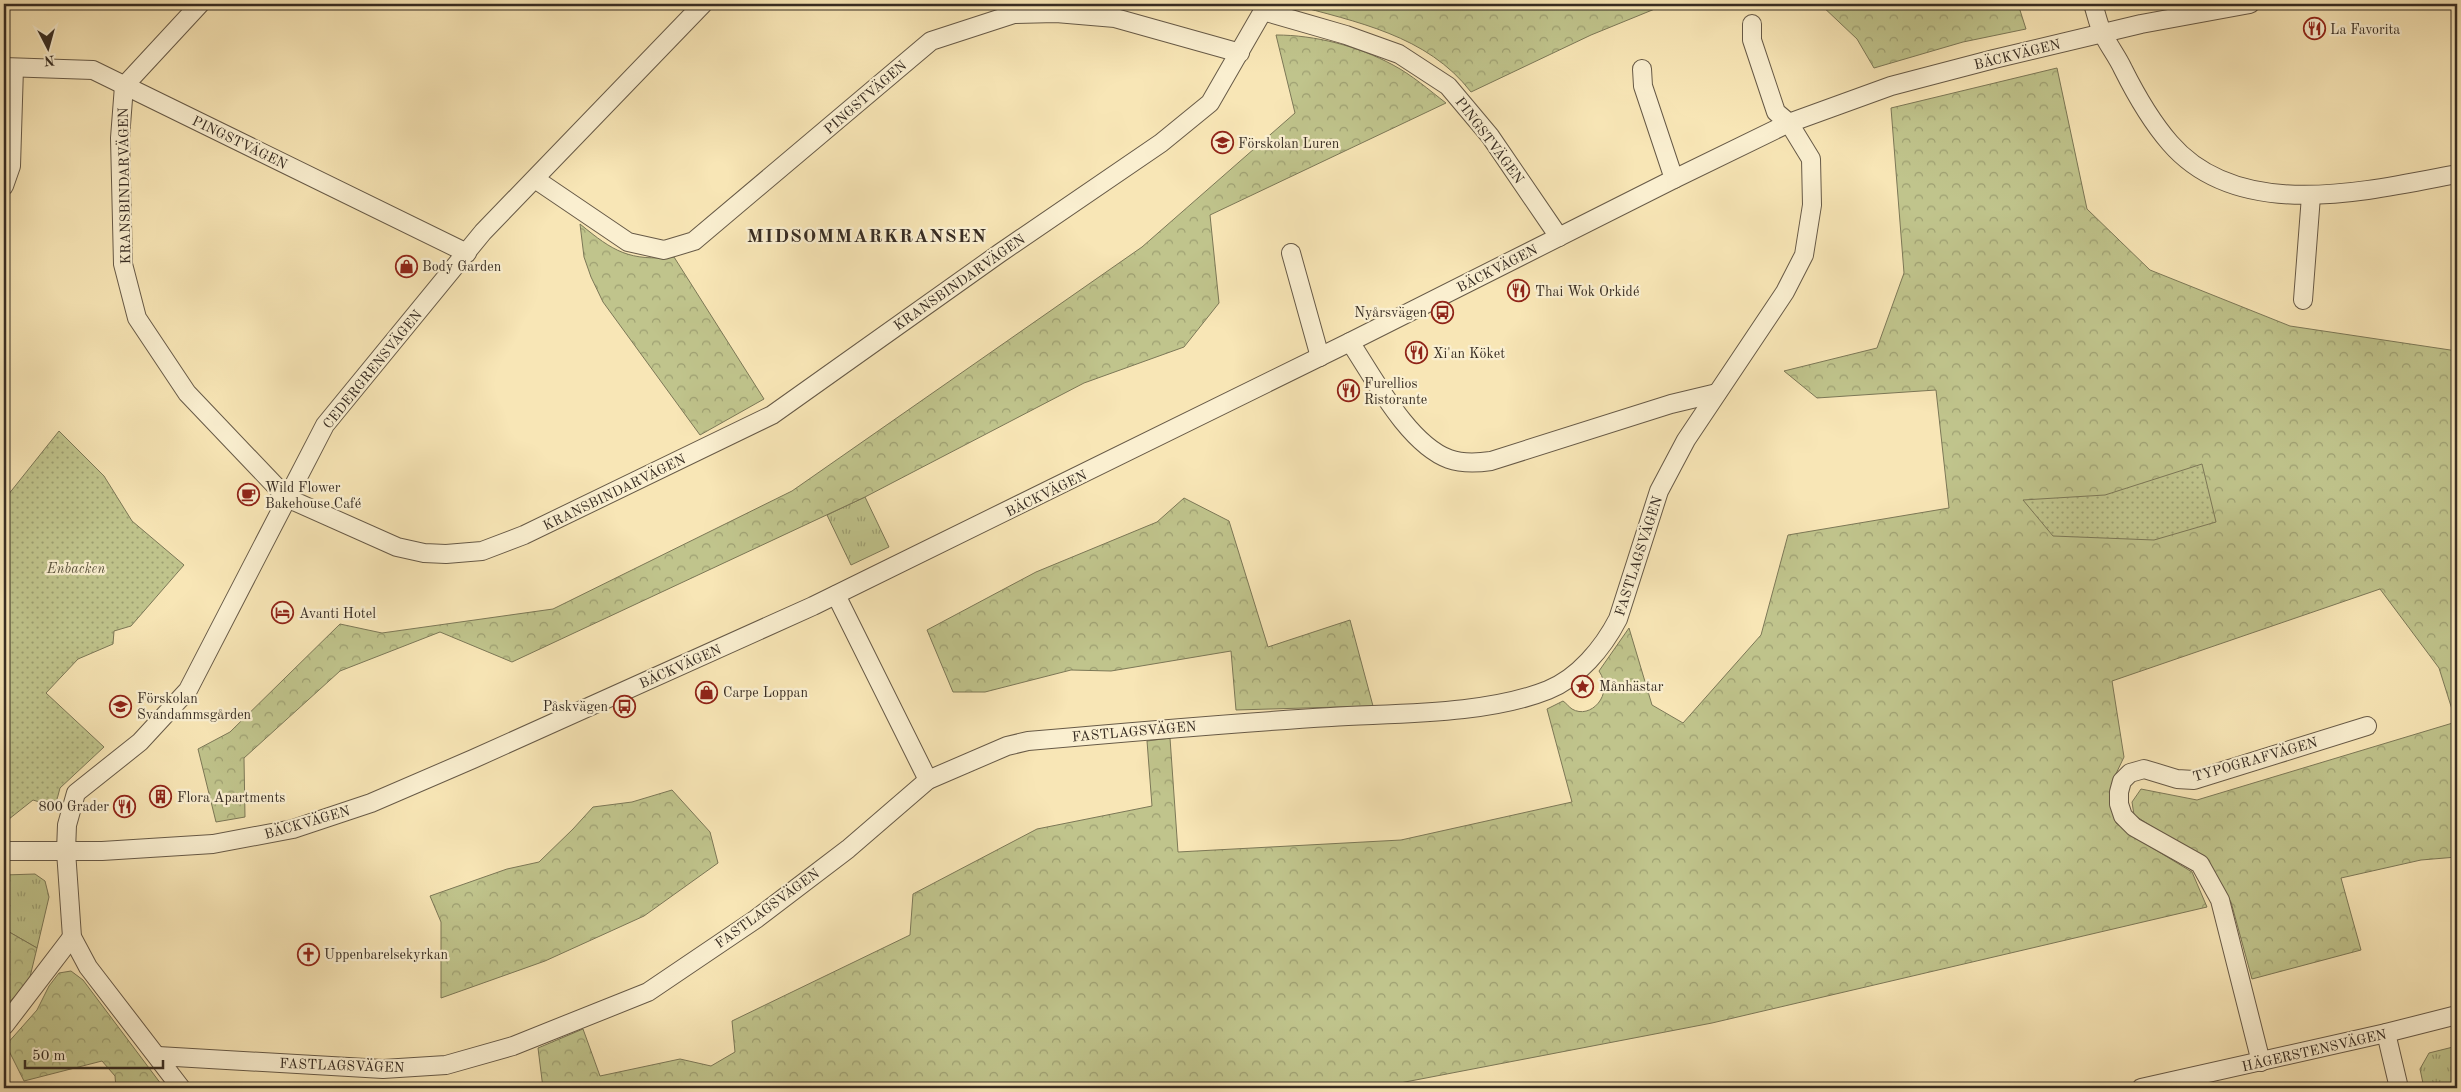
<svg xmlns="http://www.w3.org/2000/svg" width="2461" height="1092" font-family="'Old Standard TT',serif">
<defs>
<pattern id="grass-tufts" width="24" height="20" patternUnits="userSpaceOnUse" patternTransform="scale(1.25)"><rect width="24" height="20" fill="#c0c48c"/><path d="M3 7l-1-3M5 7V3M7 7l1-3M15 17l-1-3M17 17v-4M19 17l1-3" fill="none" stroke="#9d9f72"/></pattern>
<pattern id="forest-crowns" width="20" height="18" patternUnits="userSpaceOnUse" patternTransform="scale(1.25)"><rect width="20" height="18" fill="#c0c48c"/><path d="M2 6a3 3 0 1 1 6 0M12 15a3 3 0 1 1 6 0" fill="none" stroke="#9d9f72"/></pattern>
<pattern id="park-dots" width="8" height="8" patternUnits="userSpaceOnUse" patternTransform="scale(1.25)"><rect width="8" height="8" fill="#c0c48c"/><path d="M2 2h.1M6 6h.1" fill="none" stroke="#9d9f72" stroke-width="1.8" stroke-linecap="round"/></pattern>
</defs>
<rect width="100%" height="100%" fill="#f8e6b6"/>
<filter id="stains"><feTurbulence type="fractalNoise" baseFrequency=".004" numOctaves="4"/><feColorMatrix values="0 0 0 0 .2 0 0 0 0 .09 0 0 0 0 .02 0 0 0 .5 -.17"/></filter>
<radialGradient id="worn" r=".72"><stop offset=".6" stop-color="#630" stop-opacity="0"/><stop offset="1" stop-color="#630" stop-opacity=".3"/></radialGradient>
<g fill="url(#grass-tufts)" stroke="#7c7857">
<path d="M 865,497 L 889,547 L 851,565 L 827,515 Z"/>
<path d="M 35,874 L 45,881 L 49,897 L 37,948 L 4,929 L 4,875 Z"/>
<path d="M 2457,1046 L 2457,1088 L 2424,1088 L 2420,1069 L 2429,1053 Z"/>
</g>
<g fill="url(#forest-crowns)" stroke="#7c7857">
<path d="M 1291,4 L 1667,4 L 1591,35 L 1471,92 C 1427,35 1356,22 1291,4 Z"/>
<path d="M 1820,4 L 2018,4 L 2026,29 L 1963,42 L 1874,68 L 1857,39 Z"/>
<path d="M 1276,35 C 1315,35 1358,46 1393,65 C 1412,75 1429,90 1446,103 L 1210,215 L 1219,303 L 1184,347 L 1084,383 L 865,497 L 512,662 L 440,632 L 340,671 L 244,758 L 245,817 L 216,822 L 198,749 L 230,732 L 340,624 L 382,633 L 553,609 L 792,491 L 1142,247 L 1295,113 Z"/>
<path d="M 2057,68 L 2087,209 L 2150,270 L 2290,326 L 2457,351 L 2457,857 L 2421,860 L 2341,878 L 2361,950 L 2252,979 L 2231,902 L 2205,861 L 2134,815 L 2132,802 L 2141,789 L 2197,800 L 2456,722 L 2439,668 L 2380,589 L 2112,681 L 2124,757 L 2113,780 L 2110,800 L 2116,823 L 2136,838 L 2192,872 L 2207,907 L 1712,1023 L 1374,1088 L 543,1088 L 538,1048 L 583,1029 L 600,1076 L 680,1059 L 711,1066 L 735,1052 L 732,1021 L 910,935 L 913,894 L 1037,829 L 1152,806 L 1147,741 L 1170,738 L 1178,852 L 1401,840 L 1572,802 L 1547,709 L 1563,701 C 1566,703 1569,707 1572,709 C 1590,720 1615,695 1599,671 L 1629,628 L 1652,705 L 1683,723 L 1761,635 L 1788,535 L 1949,508 L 1936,390 L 1817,398 L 1784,371 L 1877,348 L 1904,273 L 1891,108 Z"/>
<path d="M 580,224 C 614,252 629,261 674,257 L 764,399 L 700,435 L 603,302 L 591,277 L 584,257 Z"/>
<path d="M 1184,498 L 1229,521 L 1268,647 L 1350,620 L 1373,706 L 1236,710 L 1231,651 L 1111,671 L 1071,670 L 985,692 L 953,692 L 927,630 L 1036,572 L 1157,522 Z"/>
<path d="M 672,790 L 710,832 L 718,863 L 644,916 L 545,961 L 441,998 L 441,922 L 430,896 L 507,869 L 539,862 L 573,829 L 593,807 L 632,802 Z"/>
<path d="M 4,929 L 37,948 L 29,981 L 4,1008 Z"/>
<path d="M 71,971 L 83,980 L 164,1088 L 116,1088 L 115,1076 L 102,1061 L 24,1081 L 6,1045 L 37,1010 L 49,986 L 59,973 Z"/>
</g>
<g fill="url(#park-dots)" stroke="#7c7857">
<path d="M 59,431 L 104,476 L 132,521 L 184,565 L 131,626 L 114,631 L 113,644 L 78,659 L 46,693 L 104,747 L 60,788 L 55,807 L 33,800 L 4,823 L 4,500 Z"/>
<path d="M 2202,464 L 2216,522 L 2154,540 L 2053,536 L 2023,500 L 2105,495 Z"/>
</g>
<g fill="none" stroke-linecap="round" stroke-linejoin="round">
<defs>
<g id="minor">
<path d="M 2093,4 C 2096,13 2098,23 2102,32 C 2108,45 2117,56 2123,69 C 2136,95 2150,120 2170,143 C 2239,223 2367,191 2457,174"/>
<path d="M 1263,11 L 1346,35 L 1399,54 L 1448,86 L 1490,136 L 1559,237"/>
<path d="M 4,67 L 93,70 L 467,253"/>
<path d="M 1642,69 L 1643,86 L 1674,179"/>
<path d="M 124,86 L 120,138 L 123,264 L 137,318 L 187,393 L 287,498 L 397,547 L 424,553 L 446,554 L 482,551 L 524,535 L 772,415 L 1000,253 L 1161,143 L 1210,103 L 1263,11 L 1264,4"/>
<path d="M 124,86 L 200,4"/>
<path d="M 535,179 L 628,242 L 664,250 L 694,241 L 931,41 L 1014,14 L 1056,13 L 1115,18 L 1240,53"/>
<path d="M 4,186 L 11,166 L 14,68"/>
<path d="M 1291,253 L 1320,357"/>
<path d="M 2303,300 L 2311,196"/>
<path d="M 1350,342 C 1374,378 1408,444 1449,459 C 1463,464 1477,463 1491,461 L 1671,404 L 1717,393"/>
<path d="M 836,595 L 928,780"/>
<path d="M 4,851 L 102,851 L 213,844 L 293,829 L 371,803 L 473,759 L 813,606 L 1350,342 L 1674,179 L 1789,123 L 1891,86 L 1994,59 L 2141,24 L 2250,4"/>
<path d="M 4,1026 L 72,937"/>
<path d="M 2386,1033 L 2399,1088"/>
<path d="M 158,1056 L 383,1069 L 446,1065 L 513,1046 L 648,992 L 756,919 L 848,849 L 928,780 L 1007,746 L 1028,741 C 1129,732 1230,723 1331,717 C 1397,713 1486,715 1548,690 C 1578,678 1603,648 1618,619 L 1659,491 L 1686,440 L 1785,292 L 1804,255 L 1812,205 L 1811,159 L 1789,123 L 1776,112 L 1752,40 L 1752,24"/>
<path d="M 2261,1062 L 2220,900 L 2200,864 L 2134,827 L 2123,816 L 2119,804 L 2119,792 L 2122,781 L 2130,773 L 2144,769 L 2177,779 L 2194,780 L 2367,726"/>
<path d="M 181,1088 L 88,967 L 72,937 L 66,851 L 67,825 L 76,793 L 140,742 L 188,690 L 325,425 L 483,232 L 703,4"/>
<path d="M 2141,1088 L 2386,1033 L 2457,1015"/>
</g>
</defs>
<use href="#minor" stroke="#675a47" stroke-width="20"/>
<use href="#minor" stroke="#faefd0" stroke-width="18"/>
</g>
<defs>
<symbol id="restaurant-ring" viewBox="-11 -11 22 22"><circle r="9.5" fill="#faefd0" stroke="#8f2418" stroke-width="1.5"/><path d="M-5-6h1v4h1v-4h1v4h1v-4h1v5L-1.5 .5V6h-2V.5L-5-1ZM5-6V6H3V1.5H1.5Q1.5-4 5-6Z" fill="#8f2418"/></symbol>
<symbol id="school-ring" viewBox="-11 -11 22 22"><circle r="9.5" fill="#faefd0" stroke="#8f2418" stroke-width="1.5"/><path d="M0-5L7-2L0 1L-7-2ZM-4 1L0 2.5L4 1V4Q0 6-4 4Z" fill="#8f2418"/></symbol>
<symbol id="shop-ring" viewBox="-11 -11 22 22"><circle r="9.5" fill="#faefd0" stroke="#8f2418" stroke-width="1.5"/><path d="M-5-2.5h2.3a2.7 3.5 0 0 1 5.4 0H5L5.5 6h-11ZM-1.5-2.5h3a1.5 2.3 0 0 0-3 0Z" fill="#8f2418"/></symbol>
<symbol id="bus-ring" viewBox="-11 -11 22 22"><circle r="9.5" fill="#faefd0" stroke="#8f2418" stroke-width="1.5"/><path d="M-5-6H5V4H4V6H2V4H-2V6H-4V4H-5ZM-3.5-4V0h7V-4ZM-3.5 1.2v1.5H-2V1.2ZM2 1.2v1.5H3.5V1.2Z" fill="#8f2418"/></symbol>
<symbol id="cafe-ring" viewBox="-11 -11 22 22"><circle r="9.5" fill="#faefd0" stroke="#8f2418" stroke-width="1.5"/><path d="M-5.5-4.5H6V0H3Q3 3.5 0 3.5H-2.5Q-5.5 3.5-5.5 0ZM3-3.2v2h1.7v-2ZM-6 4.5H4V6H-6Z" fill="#8f2418"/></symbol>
<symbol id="hotel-ring" viewBox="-11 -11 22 22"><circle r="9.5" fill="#faefd0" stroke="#8f2418" stroke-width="1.5"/><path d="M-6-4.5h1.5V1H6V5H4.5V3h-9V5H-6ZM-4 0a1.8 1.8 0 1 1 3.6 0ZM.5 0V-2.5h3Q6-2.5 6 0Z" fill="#8f2418"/></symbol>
<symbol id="sight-ring" viewBox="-11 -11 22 22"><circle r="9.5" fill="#faefd0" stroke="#8f2418" stroke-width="1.5"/><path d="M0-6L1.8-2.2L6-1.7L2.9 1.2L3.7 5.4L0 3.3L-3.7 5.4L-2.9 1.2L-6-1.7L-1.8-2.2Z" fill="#8f2418"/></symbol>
<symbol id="building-ring" viewBox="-11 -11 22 22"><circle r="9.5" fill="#faefd0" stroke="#8f2418" stroke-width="1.5"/><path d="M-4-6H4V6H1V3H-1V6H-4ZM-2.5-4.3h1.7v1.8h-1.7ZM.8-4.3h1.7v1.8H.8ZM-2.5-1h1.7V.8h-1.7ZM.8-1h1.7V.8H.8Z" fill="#8f2418"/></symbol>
<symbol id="church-ring" viewBox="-11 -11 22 22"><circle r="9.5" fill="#faefd0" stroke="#8f2418" stroke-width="1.5"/><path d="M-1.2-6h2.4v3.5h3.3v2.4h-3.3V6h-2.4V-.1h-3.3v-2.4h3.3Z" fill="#8f2418"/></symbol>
</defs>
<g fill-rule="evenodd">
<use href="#restaurant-ring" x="2302" y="16" width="25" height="25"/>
<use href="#school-ring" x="1210" y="130" width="25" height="25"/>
<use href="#shop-ring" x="394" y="254" width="25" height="25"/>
<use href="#restaurant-ring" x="1506" y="278" width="25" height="25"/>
<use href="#bus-ring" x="1430" y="300" width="25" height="25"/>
<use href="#restaurant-ring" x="1404" y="340" width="25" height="25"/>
<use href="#restaurant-ring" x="1336" y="378" width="25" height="25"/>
<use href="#cafe-ring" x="236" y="482" width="25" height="25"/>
<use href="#hotel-ring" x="270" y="600" width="25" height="25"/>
<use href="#sight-ring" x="1570" y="674" width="25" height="25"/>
<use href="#shop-ring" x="694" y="680" width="25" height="25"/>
<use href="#school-ring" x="108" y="694" width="25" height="25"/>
<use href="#bus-ring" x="612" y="694" width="25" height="25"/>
<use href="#building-ring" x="148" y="784" width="25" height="25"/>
<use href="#restaurant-ring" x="112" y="794" width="25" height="25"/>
<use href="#church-ring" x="296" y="942" width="25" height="25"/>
</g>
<g text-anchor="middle" stroke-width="4.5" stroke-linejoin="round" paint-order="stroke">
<g font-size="14" fill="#372c22" stroke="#faefd0" text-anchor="start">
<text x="2330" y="34">La Favorita</text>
<text x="1238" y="148">Förskolan Luren</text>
<text x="422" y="271">Body Garden</text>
<text x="1535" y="296">Thai Wok Orkidé</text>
<text x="1427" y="317" text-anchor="end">Nyårsvägen</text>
<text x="1433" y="358">Xi'an Köket</text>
<text x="1364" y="388">Furellios<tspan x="1364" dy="16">Ristorante</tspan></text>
<text x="265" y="492">Wild Flower<tspan x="265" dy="16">Bakehouse Café</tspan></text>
<text x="299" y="618">Avanti Hotel</text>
<text x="1599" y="691">Månhästar</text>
<text x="723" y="697">Carpe Loppan</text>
<text x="137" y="703">Förskolan<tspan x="137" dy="16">Svandammsgården</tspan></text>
<text x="608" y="711" text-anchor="end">Påskvägen</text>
<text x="177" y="802">Flora Apartments</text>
<text x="109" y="811" text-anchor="end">800 Grader</text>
<text x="324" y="959">Uppenbarelsekyrkan</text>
</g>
<g font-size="14" fill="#372c22" stroke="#faefd0">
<text transform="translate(2017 54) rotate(-14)" y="5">BÄCKVÄGEN</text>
<text transform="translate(865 97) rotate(-41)" y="5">PINGSTVÄGEN</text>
<text transform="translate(1490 140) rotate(53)" y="5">PINGSTVÄGEN</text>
<text transform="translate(240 142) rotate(26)" y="5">PINGSTVÄGEN</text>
<text transform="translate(124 186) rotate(-91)" y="5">KRANSBINDARVÄGEN</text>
<text transform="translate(1497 268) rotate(-27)" y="5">BÄCKVÄGEN</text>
<text transform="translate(959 282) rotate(-35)" y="5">KRANSBINDARVÄGEN</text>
<text transform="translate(372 369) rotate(-51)" y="5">CEDERGRENSVÄGEN</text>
<text transform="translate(614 492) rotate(-26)" y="5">KRANSBINDARVÄGEN</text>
<text transform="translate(1046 493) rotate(-26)" y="5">BÄCKVÄGEN</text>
<text transform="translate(1638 556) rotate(-72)" y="5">FASTLAGSVÄGEN</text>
<text transform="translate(680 666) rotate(-24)" y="5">BÄCKVÄGEN</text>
<text transform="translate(1134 731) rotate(-5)" y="5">FASTLAGSVÄGEN</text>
<text transform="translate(2255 759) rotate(-16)" y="5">TYPOGRAFVÄGEN</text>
<text transform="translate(307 822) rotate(-16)" y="5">BÄCKVÄGEN</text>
<text transform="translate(767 908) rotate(-36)" y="5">FASTLAGSVÄGEN</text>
<text transform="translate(2314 1050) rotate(-13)" y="5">HÄGERSTENSVÄGEN</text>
<text transform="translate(342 1065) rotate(2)" y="5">FASTLAGSVÄGEN</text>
</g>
<g font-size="14" font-style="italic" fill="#59523c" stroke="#faefd0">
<text x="76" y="573">Enbacken</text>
</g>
<g font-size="19" font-weight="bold" letter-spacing="1" fill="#372c22" stroke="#faefd0">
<text x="867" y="242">MIDSOMMARKRANSEN</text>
</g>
</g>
<rect width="2461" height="1092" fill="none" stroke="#f8e6b6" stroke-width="20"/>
<rect x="5" y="5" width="2451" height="1082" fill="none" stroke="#372c22" stroke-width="2.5"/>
<rect x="10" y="10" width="2441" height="1072" fill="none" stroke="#372c22"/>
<g transform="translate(48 48) rotate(174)" stroke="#faefd0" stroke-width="4" paint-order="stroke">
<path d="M0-4L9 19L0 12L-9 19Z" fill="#372c22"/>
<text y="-8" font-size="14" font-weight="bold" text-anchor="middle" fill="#372c22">N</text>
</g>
<path d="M25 1060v8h138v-8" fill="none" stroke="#372c22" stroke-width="2.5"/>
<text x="32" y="1060" font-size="15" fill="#372c22" stroke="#faefd0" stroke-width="4" paint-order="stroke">50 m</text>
<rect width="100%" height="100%" filter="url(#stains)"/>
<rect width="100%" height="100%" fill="url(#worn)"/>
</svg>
